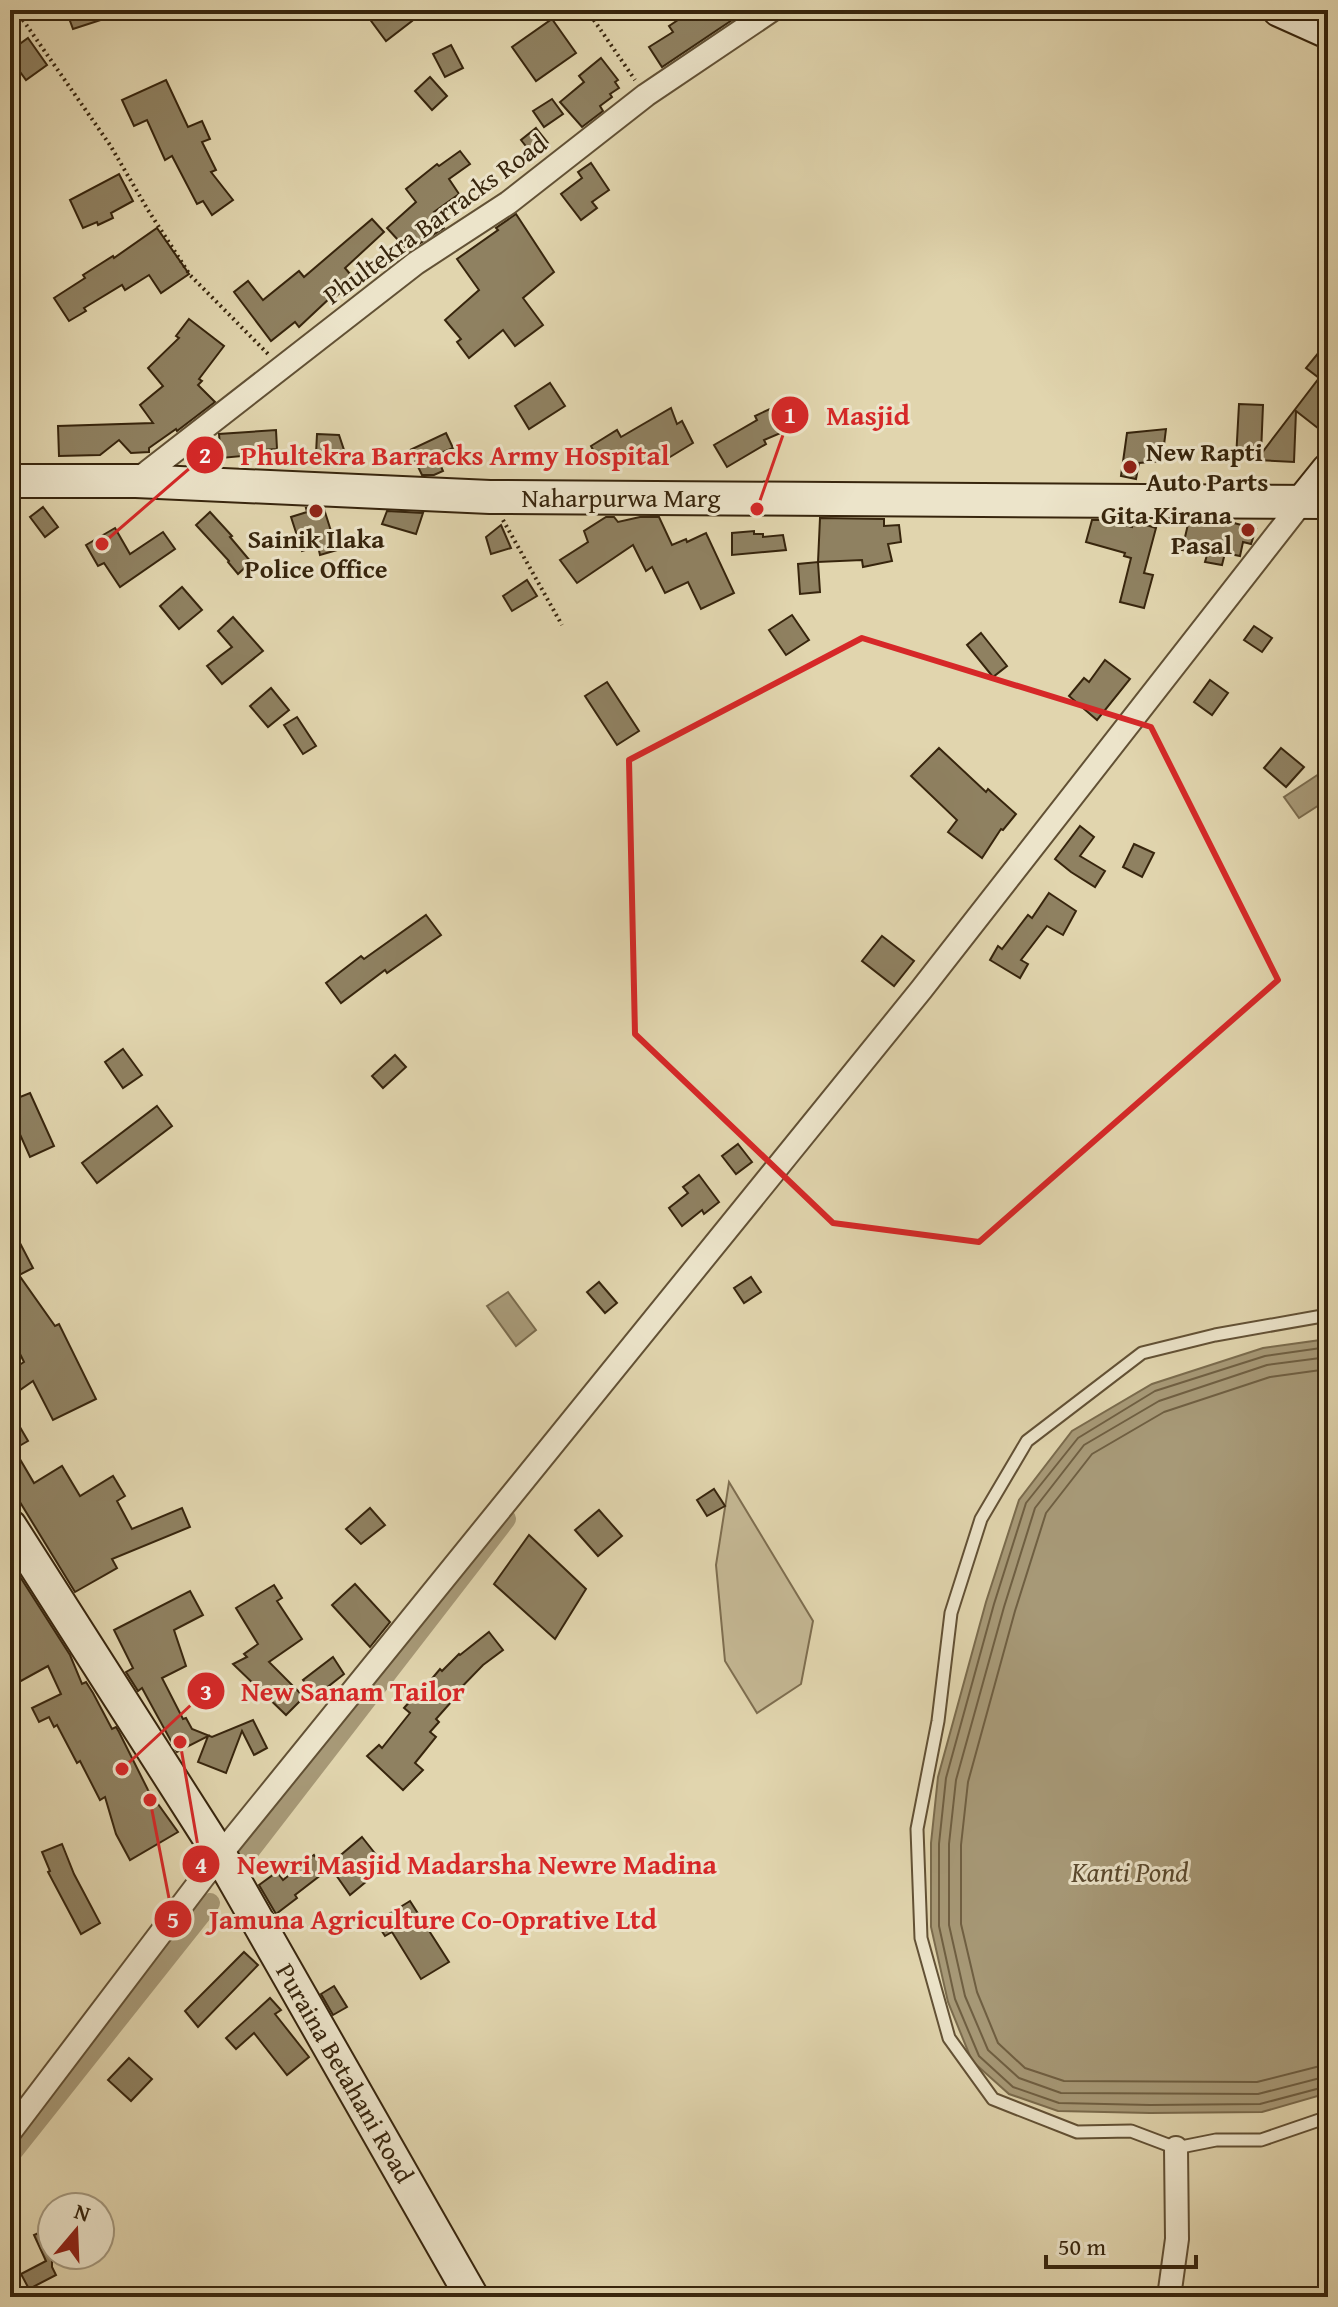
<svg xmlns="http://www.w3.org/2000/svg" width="1338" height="2307" font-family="'Gentium Book Plus',serif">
<rect width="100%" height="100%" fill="#e1d5ae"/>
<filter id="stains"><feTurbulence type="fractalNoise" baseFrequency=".0025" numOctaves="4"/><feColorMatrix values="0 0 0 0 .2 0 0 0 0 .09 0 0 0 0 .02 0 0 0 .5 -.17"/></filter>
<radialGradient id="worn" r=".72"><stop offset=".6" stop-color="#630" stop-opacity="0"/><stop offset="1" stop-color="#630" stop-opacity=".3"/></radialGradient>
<path fill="#c4b793" stroke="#7e6e50" stroke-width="2" d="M 729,1482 L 813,1621 L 801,1684 L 757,1713 L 725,1661 L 716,1565 Z"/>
<g fill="#a79977" stroke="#7a6b4d" stroke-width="2">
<path d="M 1328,768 L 1328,805 L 1324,802 L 1299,818 L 1284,797 Z"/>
<path d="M 508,1292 L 536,1330 L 516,1346 L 487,1306 Z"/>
<path d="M 1328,1339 L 1328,2093 L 1262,2112 L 1150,2113 L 1058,2111 L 1009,2094 L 972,2061 L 948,2002 L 931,1927 L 931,1843 L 938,1777 L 986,1602 L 1019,1500 L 1072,1431 L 1152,1384 L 1263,1348 Z"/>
</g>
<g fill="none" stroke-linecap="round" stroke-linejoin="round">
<g stroke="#6f5f42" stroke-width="2">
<path d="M 1328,1347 L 1265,1356 L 1155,1391 L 1078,1438 L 1026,1503 L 994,1604 L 946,1778 L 939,1844 L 939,1926 L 955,1999 L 979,2056 L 1013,2087 L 1059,2103 L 1150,2105 L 1260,2104 L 1328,2086"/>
<path d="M 1328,1357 L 1267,1365 L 1159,1401 L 1084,1445 L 1035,1508 L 1004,1607 L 956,1780 L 949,1844 L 949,1925 L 965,1996 L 988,2050 L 1019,2078 L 1061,2093 L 1258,2094 L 1328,2076"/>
<path d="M 1328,1369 L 1270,1377 L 1164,1412 L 1092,1454 L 1046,1513 L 1015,1611 L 968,1782 L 961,1845 L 961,1924 L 977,1992 L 998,2043 L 1025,2068 L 1064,2081 L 1257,2082 L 1328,2064"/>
</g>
<g stroke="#a79977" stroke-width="20">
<path d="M 234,1871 L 506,1519"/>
<path d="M 10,2155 L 210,1903"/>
</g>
</g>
<g fill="#8f8161" stroke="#37250d" stroke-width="2">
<path d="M 66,10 L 121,10 L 122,13 L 73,29 Z"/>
<path d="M 363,10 L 404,10 L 412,21 L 386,41 Z"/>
<path d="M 693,10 L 747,10 L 662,67 L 649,47 L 673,32 L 669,26 Z"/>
<path d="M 552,19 L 576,53 L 536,81 L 512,47 Z"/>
<path d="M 28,38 L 47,65 L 26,80 L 10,58 L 10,51 Z"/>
<path d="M 451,45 L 463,68 L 445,77 L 433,54 Z"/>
<path d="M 601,58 L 618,80 L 615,82 L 619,88 L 610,94 L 612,97 L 600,106 L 603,111 L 582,127 L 560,102 L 584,82 L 579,76 Z"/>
<path d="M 430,77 L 447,96 L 432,110 L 415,91 Z"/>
<path d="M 166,80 L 188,127 L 202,121 L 210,139 L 202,142 L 216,170 L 211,172 L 233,200 L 212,215 L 203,201 L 197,204 L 172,156 L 165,160 L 147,120 L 134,126 L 122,100 Z"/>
<path d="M 552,99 L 563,114 L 544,127 L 533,111 Z"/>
<path d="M 536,128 L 548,143 L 533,155 L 521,140 Z"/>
<path d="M 460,151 L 470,164 L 449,179 L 459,194 L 434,212 L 444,228 L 408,251 L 387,228 L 416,202 L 406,189 L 437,164 L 439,166 Z"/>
<path d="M 591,163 L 609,190 L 592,202 L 597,208 L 581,220 L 561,194 L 582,178 L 578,172 Z"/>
<path d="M 119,174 L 133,201 L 111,213 L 113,218 L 98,225 L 97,222 L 83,228 L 70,200 Z"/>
<path d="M 516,214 L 554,272 L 523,298 L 543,325 L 515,346 L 503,330 L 469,358 L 457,342 L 461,339 L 445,320 L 479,290 L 457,259 L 498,230 L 496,228 Z"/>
<path d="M 372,219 L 384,232 L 345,268 L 355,280 L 333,299 L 331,297 L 299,327 L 295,322 L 271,341 L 234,292 L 248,281 L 263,300 L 299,271 L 304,277 Z"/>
<path d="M 157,228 L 189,274 L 161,293 L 149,275 L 125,290 L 122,285 L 84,308 L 86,311 L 69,321 L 54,298 L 85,278 L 83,275 L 113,256 L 114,258 Z"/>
<path d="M 189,319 L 224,346 L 199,379 L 202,381 L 198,385 L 215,402 L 177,431 L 176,429 L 149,448 L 149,452 L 131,453 L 119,440 L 100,455 L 59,456 L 58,426 L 153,423 L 140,405 L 163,386 L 148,368 L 179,338 L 176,336 Z"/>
<path d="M 1328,341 L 1328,436 L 1296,411 L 1294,462 L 1236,459 L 1239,404 L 1263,405 L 1261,454 L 1319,378 L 1306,368 Z"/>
<path d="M 550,383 L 565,406 L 529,429 L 515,406 Z"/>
<path d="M 671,408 L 677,424 L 682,421 L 693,443 L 657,465 L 652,457 L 638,465 L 634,458 L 622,465 L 617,457 L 601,465 L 591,446 L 617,430 L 621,437 Z"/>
<path d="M 772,408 L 783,432 L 764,440 L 766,444 L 727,467 L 714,445 L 757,420 L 755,416 Z"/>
<path d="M 1166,429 L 1162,461 L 1139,463 L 1136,479 L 1121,476 L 1127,433 Z"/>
<path d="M 276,430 L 277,449 L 263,450 L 263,454 L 221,458 L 219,434 Z"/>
<path d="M 446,433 L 453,448 L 436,455 L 443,471 L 434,475 L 422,475 L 410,450 Z"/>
<path d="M 317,434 L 339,435 L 346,456 L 316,454 Z"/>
<path d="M 43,507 L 58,527 L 45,537 L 30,517 Z"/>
<path d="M 306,508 L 324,509 L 337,550 L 320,555 L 318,546 L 302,551 L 291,517 L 307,512 Z"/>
<path d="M 387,511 L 423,513 L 416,534 L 382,524 Z"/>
<path d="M 210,512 L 232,536 L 230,537 L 251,562 L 238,574 L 228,562 L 229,561 L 196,525 Z"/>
<path d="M 606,517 L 614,517 L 618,522 L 640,517 L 659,517 L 672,545 L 686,539 L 687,542 L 706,533 L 734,593 L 701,609 L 688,582 L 665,593 L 652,567 L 646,571 L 633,545 L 577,583 L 560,560 L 588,542 L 584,531 Z"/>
<path d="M 820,518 L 884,519 L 884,526 L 899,525 L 901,542 L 888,544 L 892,561 L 863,567 L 862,560 L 818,562 Z"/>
<path d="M 1092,520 L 1106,520 L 1132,527 L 1133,521 L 1156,528 L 1144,573 L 1153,575 L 1144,608 L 1120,602 L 1131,558 L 1124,556 L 1125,553 L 1086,542 Z"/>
<path d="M 1189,520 L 1215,522 L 1216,520 L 1223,520 L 1256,529 L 1251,544 L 1243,542 L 1240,556 L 1225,553 L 1222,565 L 1205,562 L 1207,555 L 1182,550 Z"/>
<path d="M 501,525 L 511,548 L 491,554 L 486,537 Z"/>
<path d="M 115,528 L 130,554 L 163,532 L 175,549 L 120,587 L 104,563 L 98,566 L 86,545 Z"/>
<path d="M 754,531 L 754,534 L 763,534 L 763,537 L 783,535 L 786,550 L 732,555 L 732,533 Z"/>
<path d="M 818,562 L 820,592 L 800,594 L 798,564 Z"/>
<path d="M 527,580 L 537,596 L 512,611 L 503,596 Z"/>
<path d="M 182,587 L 202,610 L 179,629 L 160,606 Z"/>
<path d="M 792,615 L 809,640 L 786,655 L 769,630 Z"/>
<path d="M 233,617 L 263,651 L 222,684 L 207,666 L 232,647 L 218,631 Z"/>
<path d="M 1254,626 L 1272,638 L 1262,652 L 1244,640 Z"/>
<path d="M 981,633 L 1007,666 L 993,677 L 967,645 Z"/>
<path d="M 1105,660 L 1130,679 L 1097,720 L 1069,696 L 1084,678 L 1089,682 Z"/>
<path d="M 1210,680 L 1228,693 L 1212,715 L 1194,702 Z"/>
<path d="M 607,682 L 639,731 L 617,745 L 585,696 Z"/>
<path d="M 271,688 L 289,710 L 268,727 L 250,706 Z"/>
<path d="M 297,717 L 316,746 L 303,754 L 284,725 Z"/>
<path d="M 939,748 L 986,792 L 988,789 L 1016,814 L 1003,830 L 1001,829 L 982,858 L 948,832 L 957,820 L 911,776 Z"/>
<path d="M 1281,748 L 1304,767 L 1286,787 L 1264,768 Z"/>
<path d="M 1080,826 L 1094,837 L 1080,856 L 1105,871 L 1095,887 L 1071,872 L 1055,859 Z"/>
<path d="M 1134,844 L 1154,853 L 1142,877 L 1123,867 Z"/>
<path d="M 1049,893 L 1076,911 L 1063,935 L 1047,926 L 1021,960 L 1028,964 L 1020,978 L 990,960 L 998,946 L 1002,949 L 1028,915 L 1032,918 Z"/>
<path d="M 426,915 L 441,935 L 387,973 L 385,970 L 341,1003 L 326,983 L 361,956 L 364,959 Z"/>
<path d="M 882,936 L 914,961 L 894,986 L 862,961 Z"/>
<path d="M 123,1049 L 142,1075 L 123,1088 L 105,1062 Z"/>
<path d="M 395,1055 L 406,1067 L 383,1088 L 372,1076 Z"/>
<path d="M 30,1093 L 54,1146 L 30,1157 L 10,1112 L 10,1101 Z"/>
<path d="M 157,1106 L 172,1126 L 97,1183 L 82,1163 Z"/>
<path d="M 738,1144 L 752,1162 L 736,1174 L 722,1156 Z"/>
<path d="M 699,1175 L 719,1202 L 704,1214 L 702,1210 L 682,1226 L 669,1208 L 688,1193 L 683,1187 Z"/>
<path d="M 10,1224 L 33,1268 L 19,1275 L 55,1326 L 59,1324 L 96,1399 L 53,1420 L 33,1381 L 10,1397 L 10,1371 L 24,1362 L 10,1334 Z"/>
<path d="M 751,1277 L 761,1292 L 744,1303 L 734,1288 Z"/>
<path d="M 599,1282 L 617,1303 L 605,1313 L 587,1292 Z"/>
<path d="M 10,1410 L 28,1441 L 14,1449 L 34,1483 L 62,1466 L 80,1496 L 113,1476 L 125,1496 L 117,1501 L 132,1529 L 182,1508 L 190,1527 L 112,1559 L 117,1568 L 75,1592 L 15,1494 L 10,1498 Z"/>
<path d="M 714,1489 L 725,1506 L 707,1516 L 697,1500 Z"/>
<path d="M 370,1508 L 385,1525 L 361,1544 L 346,1529 Z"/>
<path d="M 599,1510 L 622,1536 L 598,1556 L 575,1530 Z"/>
<path d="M 529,1535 L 586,1589 L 555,1639 L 494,1584 Z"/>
<path d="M 10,1561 L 70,1655 L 82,1684 L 86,1682 L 93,1693 L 112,1729 L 116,1727 L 119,1732 L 148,1790 L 178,1832 L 130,1860 L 116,1834 L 105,1797 L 100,1800 L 80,1761 L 77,1763 L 57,1725 L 54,1727 L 49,1717 L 39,1722 L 32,1708 L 61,1694 L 48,1666 L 10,1687 Z"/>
<path d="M 355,1584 L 390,1622 L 370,1647 L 332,1605 Z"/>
<path d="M 274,1585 L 282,1598 L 277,1601 L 302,1639 L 269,1662 L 304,1697 L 286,1715 L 233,1664 L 247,1657 L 244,1654 L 258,1644 L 236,1608 Z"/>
<path d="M 190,1591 L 203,1615 L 174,1630 L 186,1666 L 162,1678 L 183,1719 L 186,1718 L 192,1729 L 212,1737 L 253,1720 L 267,1748 L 254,1755 L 242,1731 L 226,1773 L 198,1762 L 208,1736 L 177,1752 L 142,1688 L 138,1691 L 126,1672 L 133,1668 L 114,1630 Z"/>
<path d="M 489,1632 L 503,1650 L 483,1665 L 450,1699 L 452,1701 L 436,1719 L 439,1722 L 430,1732 L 436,1737 L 415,1763 L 423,1770 L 403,1790 L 367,1756 L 379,1745 L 382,1748 L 410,1713 L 404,1708 L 429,1680 L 430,1681 L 440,1669 L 442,1671 L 459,1654 L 460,1655 Z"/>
<path d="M 333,1657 L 344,1674 L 316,1696 L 303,1680 Z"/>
<path d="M 362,1837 L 385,1866 L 350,1895 L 329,1865 Z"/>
<path d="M 62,1844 L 74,1874 L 100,1923 L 81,1934 L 48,1872 L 50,1871 L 42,1852 Z"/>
<path d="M 314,1855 L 326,1871 L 295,1895 L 297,1898 L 276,1914 L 259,1885 L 277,1872 L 283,1880 Z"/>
<path d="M 410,1901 L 449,1962 L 421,1979 L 392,1932 L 385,1936 L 376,1922 Z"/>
<path d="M 244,1952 L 258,1965 L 198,2027 L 185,2011 Z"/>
<path d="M 334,1986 L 347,2007 L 333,2015 L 321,1994 Z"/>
<path d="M 270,1998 L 281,2010 L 275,2014 L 309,2057 L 287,2075 L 254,2033 L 236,2049 L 226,2038 Z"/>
<path d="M 129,2058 L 152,2079 L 131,2101 L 108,2080 Z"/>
<path d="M 52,2227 L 52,2267 L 56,2275 L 29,2289 L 21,2274 L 46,2261 L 34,2235 Z"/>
</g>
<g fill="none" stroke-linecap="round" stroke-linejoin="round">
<defs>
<path id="lane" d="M 1328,1315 L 1215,1335 L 1142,1353 L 1027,1441 L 981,1519 L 951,1613 L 938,1721 L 917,1829 L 921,1938 L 949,2038 L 993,2099 L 1077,2132 L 1131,2131 L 1176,2148 L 1216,2140 L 1261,2140 L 1328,2117"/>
<g id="street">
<path d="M 136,481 L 416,263 L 508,203 L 646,95 L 772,10"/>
<path d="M 10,2132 L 220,1855 L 921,990 L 1303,501"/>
<path d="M 1169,2297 L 1177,2239 L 1176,2148"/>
</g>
<g id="secondary">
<path d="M 1279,10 L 1328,32"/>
<path d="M 10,481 L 136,481 L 490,497 L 1328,502"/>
<path d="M 1303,501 L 1328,470"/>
<path d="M 10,1526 L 220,1855 L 472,2297"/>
</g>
</defs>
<use href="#lane" stroke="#625135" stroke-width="15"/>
<use href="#street" stroke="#625135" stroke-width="26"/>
<use href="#secondary" stroke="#37250d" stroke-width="36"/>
<g stroke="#37250d" stroke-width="4" stroke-dasharray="2 4" stroke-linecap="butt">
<path d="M 16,10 L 110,145 L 148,210 L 190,275 L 269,355"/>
<path d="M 587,10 L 635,80"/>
<path d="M 503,520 L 562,625"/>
</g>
<use href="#lane" stroke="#ece4ca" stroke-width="11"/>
<use href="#street" stroke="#ece4ca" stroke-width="22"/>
<use href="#secondary" stroke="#ece4ca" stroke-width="32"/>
</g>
<path fill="none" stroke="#d62828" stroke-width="6" stroke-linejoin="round" d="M 862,638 L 1151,727 L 1278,980 L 979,1242 L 833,1223 L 635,1034 L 629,760 Z"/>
<g fill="#8f2418" stroke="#ece4ca" stroke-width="3">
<circle cx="1130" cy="467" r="8"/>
<circle cx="316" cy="511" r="8"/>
<circle cx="1248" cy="530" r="8"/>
</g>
<g text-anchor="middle" stroke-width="6" stroke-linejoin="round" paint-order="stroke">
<g font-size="26" fill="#37250d" stroke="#ece4ca">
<text transform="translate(435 219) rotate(-36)" y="9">Phultekra Barracks Road</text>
<text x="621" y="507">Naharpurwa Marg</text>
<text transform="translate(345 2073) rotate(60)" y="9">Puraina Betahani Road</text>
</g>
<g font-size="26" font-weight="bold" fill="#37250d" stroke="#ece4ca" text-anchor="start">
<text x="1146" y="461">New Rapti<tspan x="1146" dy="30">Auto Parts</tspan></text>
<text x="1232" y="524" text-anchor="end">Gita Kirana<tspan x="1232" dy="30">Pasal</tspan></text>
<text x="316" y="548" text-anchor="middle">Sainik Ilaka<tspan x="316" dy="30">Police Office</tspan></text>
</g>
<g font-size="28" font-style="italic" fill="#59482d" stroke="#ece4ca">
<text x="1130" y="1882">Kanti Pond</text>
</g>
</g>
<path fill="none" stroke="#d62828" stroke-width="3" d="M757 509L790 415M102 544L205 455M122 1769L206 1691M180 1742L201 1864M150 1800L173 1919"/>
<g fill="#d62828" stroke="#ece4ca" stroke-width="3">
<circle cx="757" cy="509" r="8"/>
<circle cx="102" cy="544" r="8"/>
<circle cx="122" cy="1769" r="8"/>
<circle cx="180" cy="1742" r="8"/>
<circle cx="150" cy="1800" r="8"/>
<circle cx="790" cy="415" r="20"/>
<circle cx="205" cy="455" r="20"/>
<circle cx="206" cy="1691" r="20"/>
<circle cx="201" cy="1864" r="20"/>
<circle cx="173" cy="1919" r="20"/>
</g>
<g font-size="24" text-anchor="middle" font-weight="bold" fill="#fff">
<text x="790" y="423">1</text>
<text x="205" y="463">2</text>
<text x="206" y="1700">3</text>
<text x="201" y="1873">4</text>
<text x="173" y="1928">5</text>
</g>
<g font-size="28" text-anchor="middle" font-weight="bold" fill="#d62828" stroke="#ece4ca" stroke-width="6" stroke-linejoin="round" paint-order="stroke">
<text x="868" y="425">Masjid</text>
<text x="455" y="465">Phultekra Barracks Army Hospital</text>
<text x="353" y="1701">New Sanam Tailor</text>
<text x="477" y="1874">Newri Masjid Madarsha Newre Madina</text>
<text x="433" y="1929">Jamuna Agriculture Co-Oprative Ltd</text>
</g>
<rect width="1338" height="2307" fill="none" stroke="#e1d5ae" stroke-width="40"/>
<rect x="12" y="12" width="1314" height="2283" fill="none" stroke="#37250d" stroke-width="4"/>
<rect x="20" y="20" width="1298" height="2267" fill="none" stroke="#37250d" stroke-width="2"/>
<g transform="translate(76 2231) rotate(19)"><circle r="38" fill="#ece4ca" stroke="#a4987e" stroke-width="2"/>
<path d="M0-6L14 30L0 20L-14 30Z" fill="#8f2418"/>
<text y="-12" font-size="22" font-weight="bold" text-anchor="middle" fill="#37250d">N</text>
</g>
<path d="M1046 2255v12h150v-12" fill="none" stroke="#37250d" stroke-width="4"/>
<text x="1058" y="2255" font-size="24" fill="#37250d" stroke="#ece4ca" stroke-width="6" paint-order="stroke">50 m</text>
<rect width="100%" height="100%" filter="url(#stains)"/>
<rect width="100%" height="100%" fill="url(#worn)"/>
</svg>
